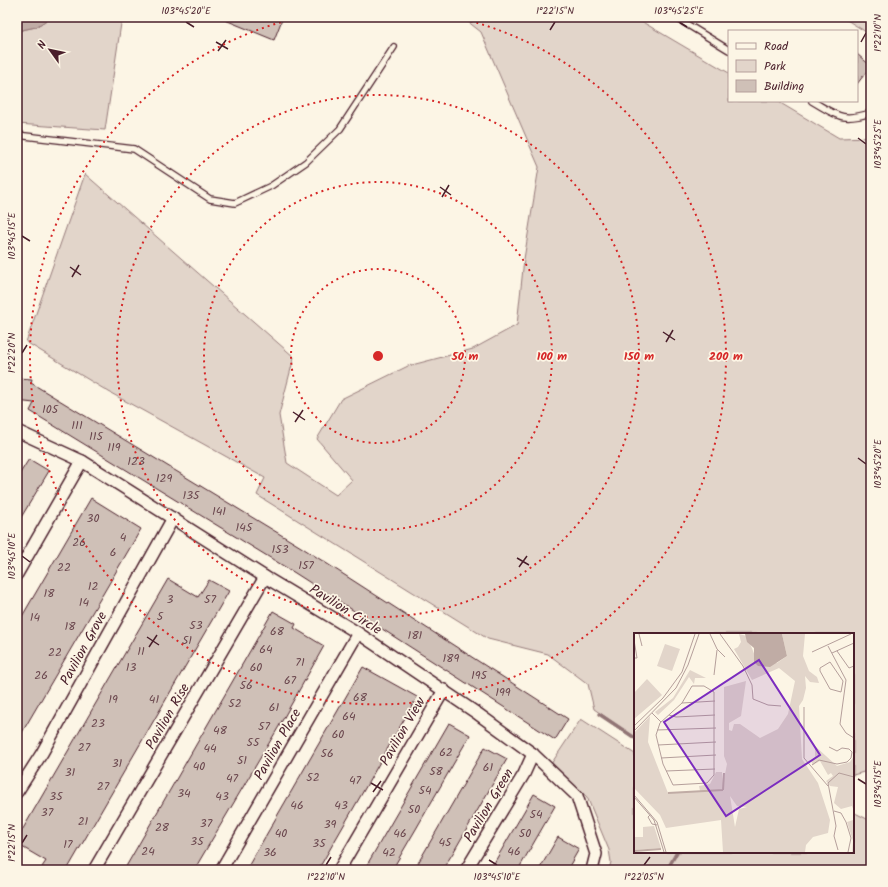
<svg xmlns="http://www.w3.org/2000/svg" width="888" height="887" font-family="Kalam,sans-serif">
<rect width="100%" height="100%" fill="#fcf5e5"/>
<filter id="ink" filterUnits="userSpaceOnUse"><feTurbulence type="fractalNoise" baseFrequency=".025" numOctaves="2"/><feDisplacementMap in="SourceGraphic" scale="8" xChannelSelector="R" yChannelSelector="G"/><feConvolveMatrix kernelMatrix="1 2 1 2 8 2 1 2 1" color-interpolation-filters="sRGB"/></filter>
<g filter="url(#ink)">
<g fill="#e2d5ca" stroke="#967a7a">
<path d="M 51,17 L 122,17 L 105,130 L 17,124 L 17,31 L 36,27 Z"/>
<path d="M 462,17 L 634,17 L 729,73 L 729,101 L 777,101 L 839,138 L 871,137 L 871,770 L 853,775 L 853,634 L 635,634 L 635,737 L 594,709 L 588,684 L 548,654 L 488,639 L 257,495 L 265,478 L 109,392 L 26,342 L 85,174 L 294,357 L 279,415 L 287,463 L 336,495 L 352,480 L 317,439 L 341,399 L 408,366 L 473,349 L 517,325 L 524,259 L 539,167 L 481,32 Z"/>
<path d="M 842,17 L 871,17 L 871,35 Z"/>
<path d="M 581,719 L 635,754 L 635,852 L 853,852 L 853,812 L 871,821 L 871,870 L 609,870 L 611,862 L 609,850 L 587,797 L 551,764 Z"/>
</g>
<path fill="#c0aca5" stroke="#917474" d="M 17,17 L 51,17 L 36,27 L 17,31 Z"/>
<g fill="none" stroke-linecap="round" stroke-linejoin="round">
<g stroke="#917474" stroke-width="3.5">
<path d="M 599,714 L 635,738"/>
<path d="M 667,870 L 677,852"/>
</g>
</g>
<g fill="#cfc0b7" stroke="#4a1f2b">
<path d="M 218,17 L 283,17 L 274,40 Z"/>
<path d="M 857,54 L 871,66 L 857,84 Z"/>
<path d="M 17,378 L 32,379 L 31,383 L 301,547 L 568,719 L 555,740 L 295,573 L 30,411 L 34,403 L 17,401 Z"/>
<path d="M 29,459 L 49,471 L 17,524 L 17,478 Z"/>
<path d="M 91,498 L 141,529 L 17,741 L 17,625 Z"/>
<path d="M 168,579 L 198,597 L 209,580 L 229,591 L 67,870 L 48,870 L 42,867 L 46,861 L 17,844 L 17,839 Z"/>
<path d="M 273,611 L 296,624 L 294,628 L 324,646 L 278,728 L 194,870 L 124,870 Z"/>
<path d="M 363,667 L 417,697 L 360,797 L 318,870 L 246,870 Z"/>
<path d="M 449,723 L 470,735 L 416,829 L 392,870 L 364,870 Z"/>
<path d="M 485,747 L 507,759 L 453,853 L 442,870 L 414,870 Z"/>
<path d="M 534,794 L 555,806 L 518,870 L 490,870 Z"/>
<path d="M 558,837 L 579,849 L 567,870 L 539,870 Z"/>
</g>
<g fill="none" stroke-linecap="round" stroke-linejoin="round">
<defs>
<g id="service">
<path d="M 675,17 L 729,50"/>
<path d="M 812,101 C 838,116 841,122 871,113"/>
<path d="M 17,135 L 134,149 L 210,199 L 235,203 L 271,186 L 306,162 L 340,129 L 394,47"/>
</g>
<g id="minor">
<path d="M 17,431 L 82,461 L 265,577 L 358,633 L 478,714 L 533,754 L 577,796 L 596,854 L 592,870"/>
<path d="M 17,574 L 82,461"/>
<path d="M 17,792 L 42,753 L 173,518"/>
<path d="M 94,870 L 265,577"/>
<path d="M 221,870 L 358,633"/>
<path d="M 339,870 L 444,690"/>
<path d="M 466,870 L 524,774 L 533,754"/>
</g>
</defs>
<use href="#service" stroke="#4a1f2b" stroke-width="8"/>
<use href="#minor" stroke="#4a1f2b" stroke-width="14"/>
<use href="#service" stroke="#fcf5e5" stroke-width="5.5"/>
<use href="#minor" stroke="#fcf5e5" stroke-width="11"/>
</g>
</g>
<path fill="none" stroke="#4a1f2b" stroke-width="1.5" d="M 186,22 L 194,27M 679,22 L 687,27M 550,30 L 555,22M 216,42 L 228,49M 861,42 L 866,33M 218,51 L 226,40M 858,138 L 866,144M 440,187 L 451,195M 442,197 L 449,185M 22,236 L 30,241M 70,267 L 81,275M 72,277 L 79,265M 663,332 L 675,340M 666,342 L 673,330M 22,353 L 27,345M 293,412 L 305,420M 295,422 L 303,410M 858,458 L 866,464M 22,556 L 30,562M 517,558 L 529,565M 519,567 L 527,556M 147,637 L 159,645M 149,647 L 157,635M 858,779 L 866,784M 371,783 L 383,790M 373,792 L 381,781M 22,843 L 27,835M 489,860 L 497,865M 326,865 L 331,857M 644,865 L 650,857"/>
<g fill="none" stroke="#d62828" stroke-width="2" stroke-dasharray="2 4">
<circle cx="378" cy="356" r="87"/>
<circle cx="378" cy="356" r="174"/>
<circle cx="378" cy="356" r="261"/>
<path d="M459 18A348 348 0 1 1 297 18"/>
</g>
<g text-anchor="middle" stroke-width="3.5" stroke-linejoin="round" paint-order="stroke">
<g font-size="12" fill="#6b474e">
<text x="50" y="413">105</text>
<text x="77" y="429">111</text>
<text x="96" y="440">115</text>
<text x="114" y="451">119</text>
<text x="136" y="465">123</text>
<text x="164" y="482">129</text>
<text x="191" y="499">135</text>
<text x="219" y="515">141</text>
<text x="93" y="522">30</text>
<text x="244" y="531">145</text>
<text x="123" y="541">4</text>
<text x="79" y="546">26</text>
<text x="280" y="553">153</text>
<text x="113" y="556">6</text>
<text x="306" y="569">157</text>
<text x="64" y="571">22</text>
<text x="93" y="590">12</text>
<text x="49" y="597">18</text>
<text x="170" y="603">3</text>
<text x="210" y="603">57</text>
<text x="84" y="606">14</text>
<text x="160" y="620">5</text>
<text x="35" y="621">14</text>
<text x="196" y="629">53</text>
<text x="70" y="630">18</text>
<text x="277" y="635">68</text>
<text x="415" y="639">181</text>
<text x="187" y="644">51</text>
<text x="266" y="653">64</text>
<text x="141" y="655">11</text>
<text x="55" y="656">22</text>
<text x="451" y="662">189</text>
<text x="300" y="666">71</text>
<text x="131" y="671">13</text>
<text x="256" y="671">60</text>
<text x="41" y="679">26</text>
<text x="479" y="679">195</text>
<text x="290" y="684">67</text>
<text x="246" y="689">56</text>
<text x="503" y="696">199</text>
<text x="360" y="701">68</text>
<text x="113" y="703">19</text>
<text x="154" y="703">41</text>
<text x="235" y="707">52</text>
<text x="274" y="711">61</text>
<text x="349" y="720">64</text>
<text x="98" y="727">23</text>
<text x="264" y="730">57</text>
<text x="220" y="734">48</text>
<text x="338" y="738">60</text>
<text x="253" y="746">55</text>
<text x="84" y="751">27</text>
<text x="210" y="752">44</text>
<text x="446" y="756">62</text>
<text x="327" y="757">56</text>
<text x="242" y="764">51</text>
<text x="117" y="767">31</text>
<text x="199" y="770">40</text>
<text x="488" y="771">61</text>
<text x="436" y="775">58</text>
<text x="70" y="776">31</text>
<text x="313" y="781">52</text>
<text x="232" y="782">47</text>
<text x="355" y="784">47</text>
<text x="103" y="790">27</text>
<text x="425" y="794">54</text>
<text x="184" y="797">34</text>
<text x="56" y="800">35</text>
<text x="222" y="800">43</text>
<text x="297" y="809">46</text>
<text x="341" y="809">43</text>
<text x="414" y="813">50</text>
<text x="47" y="816">37</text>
<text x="536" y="818">54</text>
<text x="83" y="825">21</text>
<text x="206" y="827">37</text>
<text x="330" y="828">39</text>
<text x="162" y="831">28</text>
<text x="281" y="837">40</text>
<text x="400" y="837">46</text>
<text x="525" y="837">50</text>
<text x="197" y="845">35</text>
<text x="445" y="846">45</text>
<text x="319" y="847">35</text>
<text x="68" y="848">17</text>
<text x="148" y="855">24</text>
<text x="514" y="855">46</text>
<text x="270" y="856">36</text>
<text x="389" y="856">42</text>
</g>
<g font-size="14" fill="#4a1f2b" stroke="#fcf5e5">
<text transform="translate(346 609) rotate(32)" y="5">Pavilion Circle</text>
<text transform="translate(83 648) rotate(-61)" y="5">Pavilion Grove</text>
<text transform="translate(167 716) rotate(-60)" y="5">Pavilion Rise</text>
<text transform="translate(402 731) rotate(-60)" y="5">Pavilion View</text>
<text transform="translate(277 744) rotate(-60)" y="5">Pavilion Place</text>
<text transform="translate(488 805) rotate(-59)" y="5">Pavilion Green</text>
</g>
</g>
<g transform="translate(634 633)">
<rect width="220" height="220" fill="#fcf5e5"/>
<path d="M 105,1 L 113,3 L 121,23 L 143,30 L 153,23 L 148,1 L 171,1 L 169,23 L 175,38 L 183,44 L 185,50 L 176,49 L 171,43 L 172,55 L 169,67 L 165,73 L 168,126 L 184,150 L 196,187 L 194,200 L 179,204 L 172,212 L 171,219 L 85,219 L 89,219 L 87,187 L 32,195 L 26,182 L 0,155 L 0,100 L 16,83 L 14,109 L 34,160 L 66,158 L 65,153 L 76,151 L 82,139 L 88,139 L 89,151 L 93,131 L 90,123 L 90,54 L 112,48 L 107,83 L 95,90 L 95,97 L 98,98 L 100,91 L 106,91 L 126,105 L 144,96 L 154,81 L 161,48 L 145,35 L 118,47 L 100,16 L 104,14 L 107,9 ZM 96,163 L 103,173 L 113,174 L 105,176 L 101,194 ZM 31,11 L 46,16 L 38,38 L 23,33 ZM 56,37 L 72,45 L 61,45 L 60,51 L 55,44 L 40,67 L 24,82 L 21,79 L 39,65 ZM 13,46 L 28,62 L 0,86 L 0,60 ZM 181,113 L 203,133 L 216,129 L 220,123 L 220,178 L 218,173 L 207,176 L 200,170 L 204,154 L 196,153 L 192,148 L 199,143 L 197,140 L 194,142 L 186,128 L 179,132 L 177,128 L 181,124 ZM 220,182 L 220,219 L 218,219 L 219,208 L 213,189 L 219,187 ZM 20,193 L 27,215 L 0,217 L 0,204 L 9,204 L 9,194 Z" fill="#e2d5ca" fill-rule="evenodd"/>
<path d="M 111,1 L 148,1 L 153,23 L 136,34 L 124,33 L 120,29 L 120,15 L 113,9 Z" fill="#c0aca5"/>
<path fill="none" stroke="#c0aca5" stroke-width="2" d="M 89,157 L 90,140M 34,160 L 89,157M 0,218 L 27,216"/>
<path fill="none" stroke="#b59f9b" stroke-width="1" d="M 5,1 L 8,13M 76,1 L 83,16 L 91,24M 86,1 L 109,33 L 118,52 L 119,66 L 134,72 L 147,73M 0,7 L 3,25 L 0,25M 194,13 L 212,47 L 206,91 L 212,100 L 220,105M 203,18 L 215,35 L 220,33M 178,19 L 217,1M 198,20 L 220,10M 196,29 L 209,48 L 207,59 L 196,56 L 186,38 L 186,35 ZM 80,42 L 83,17M 58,53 L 70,53 L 80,59 L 80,142 L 73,150 L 39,152 L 29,131 L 22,102 L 26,90 L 48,70 ZM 48,70 L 81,68M 170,74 L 170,125 L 194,153M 18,80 L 27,89M 35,82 L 42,84 L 81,82M 0,93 L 29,65 L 48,39 L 61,1M 23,97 L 82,95M 0,98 L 42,55 L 54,32 L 65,1M 24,112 L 82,109M 27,125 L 82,122M 178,132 L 185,127 L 203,131 L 213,129 L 217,125 L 218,119 L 215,116 L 208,115 L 203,118 L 195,114M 32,138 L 81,136M 0,162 L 23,189 L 32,219M 0,164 L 20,187 L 30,219M 200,178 L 207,180 L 212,189 L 217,205 L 214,219M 16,182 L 14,184 L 18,191 L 23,192M 204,217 L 200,203 L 202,193 L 194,150 L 205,140 L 220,144"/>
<path fill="#7b2cbf" fill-opacity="0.15" stroke="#7b2cbf" stroke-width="2" d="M 125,27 L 186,122 L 92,183 L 30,89 Z"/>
<rect width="220" height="220" fill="none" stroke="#4a1f2b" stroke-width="2"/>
</g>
<circle cx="378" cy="356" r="6" fill="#d62828" stroke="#fcf5e5" stroke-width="2"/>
<g font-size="12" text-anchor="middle" font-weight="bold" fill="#d62828" stroke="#fcf5e5" stroke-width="3.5" stroke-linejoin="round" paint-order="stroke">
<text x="465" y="360">50 m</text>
<text x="552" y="360">100 m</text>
<text x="639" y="360">150 m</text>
<text x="726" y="360">200 m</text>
</g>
<rect width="888" height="887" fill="none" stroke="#fcf5e5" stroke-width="44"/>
<rect x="728" y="30" width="130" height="72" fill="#fcf5e5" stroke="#b59f9b"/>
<rect x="736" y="43" width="20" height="6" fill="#fcf5e5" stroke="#b59f9b"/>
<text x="764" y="50" font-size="12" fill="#4a1f2b">Road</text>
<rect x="736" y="60" width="20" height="12" fill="#e2d5ca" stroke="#b59f9b"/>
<text x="764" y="70" font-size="12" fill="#4a1f2b">Park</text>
<rect x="736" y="80" width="20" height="12" fill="#cfc0b7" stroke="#b59f9b"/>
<text x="764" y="90" font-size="12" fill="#4a1f2b">Building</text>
<g transform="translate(50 50) rotate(303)" stroke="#fcf5e5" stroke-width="3" paint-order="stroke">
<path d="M0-3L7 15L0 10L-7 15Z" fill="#4a1f2b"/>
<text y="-6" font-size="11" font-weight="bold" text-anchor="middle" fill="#4a1f2b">N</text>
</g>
<rect x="22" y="22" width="844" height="843" fill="none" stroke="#4a1f2b" stroke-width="1.5"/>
<g font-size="10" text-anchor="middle" fill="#4a1f2b">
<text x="186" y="14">103°45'20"E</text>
<text x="555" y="14">1°22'15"N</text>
<text x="679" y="14">103°45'25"E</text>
<text transform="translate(877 33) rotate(-90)" y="4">1°22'10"N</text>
<text transform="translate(877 144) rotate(-90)" y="4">103°45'25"E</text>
<text transform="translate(11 236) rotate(-90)" y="4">103°45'15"E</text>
<text transform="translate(11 353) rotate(-90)" y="4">1°22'20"N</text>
<text transform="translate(877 464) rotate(-90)" y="4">103°45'20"E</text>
<text transform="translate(11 556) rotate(-90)" y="4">103°45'10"E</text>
<text transform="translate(877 784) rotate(-90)" y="4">103°45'15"E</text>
<text transform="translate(11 843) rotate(-90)" y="4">1°22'15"N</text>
<text x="326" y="880">1°22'10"N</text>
<text x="497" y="880">103°45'10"E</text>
<text x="644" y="880">1°22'05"N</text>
</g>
</svg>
